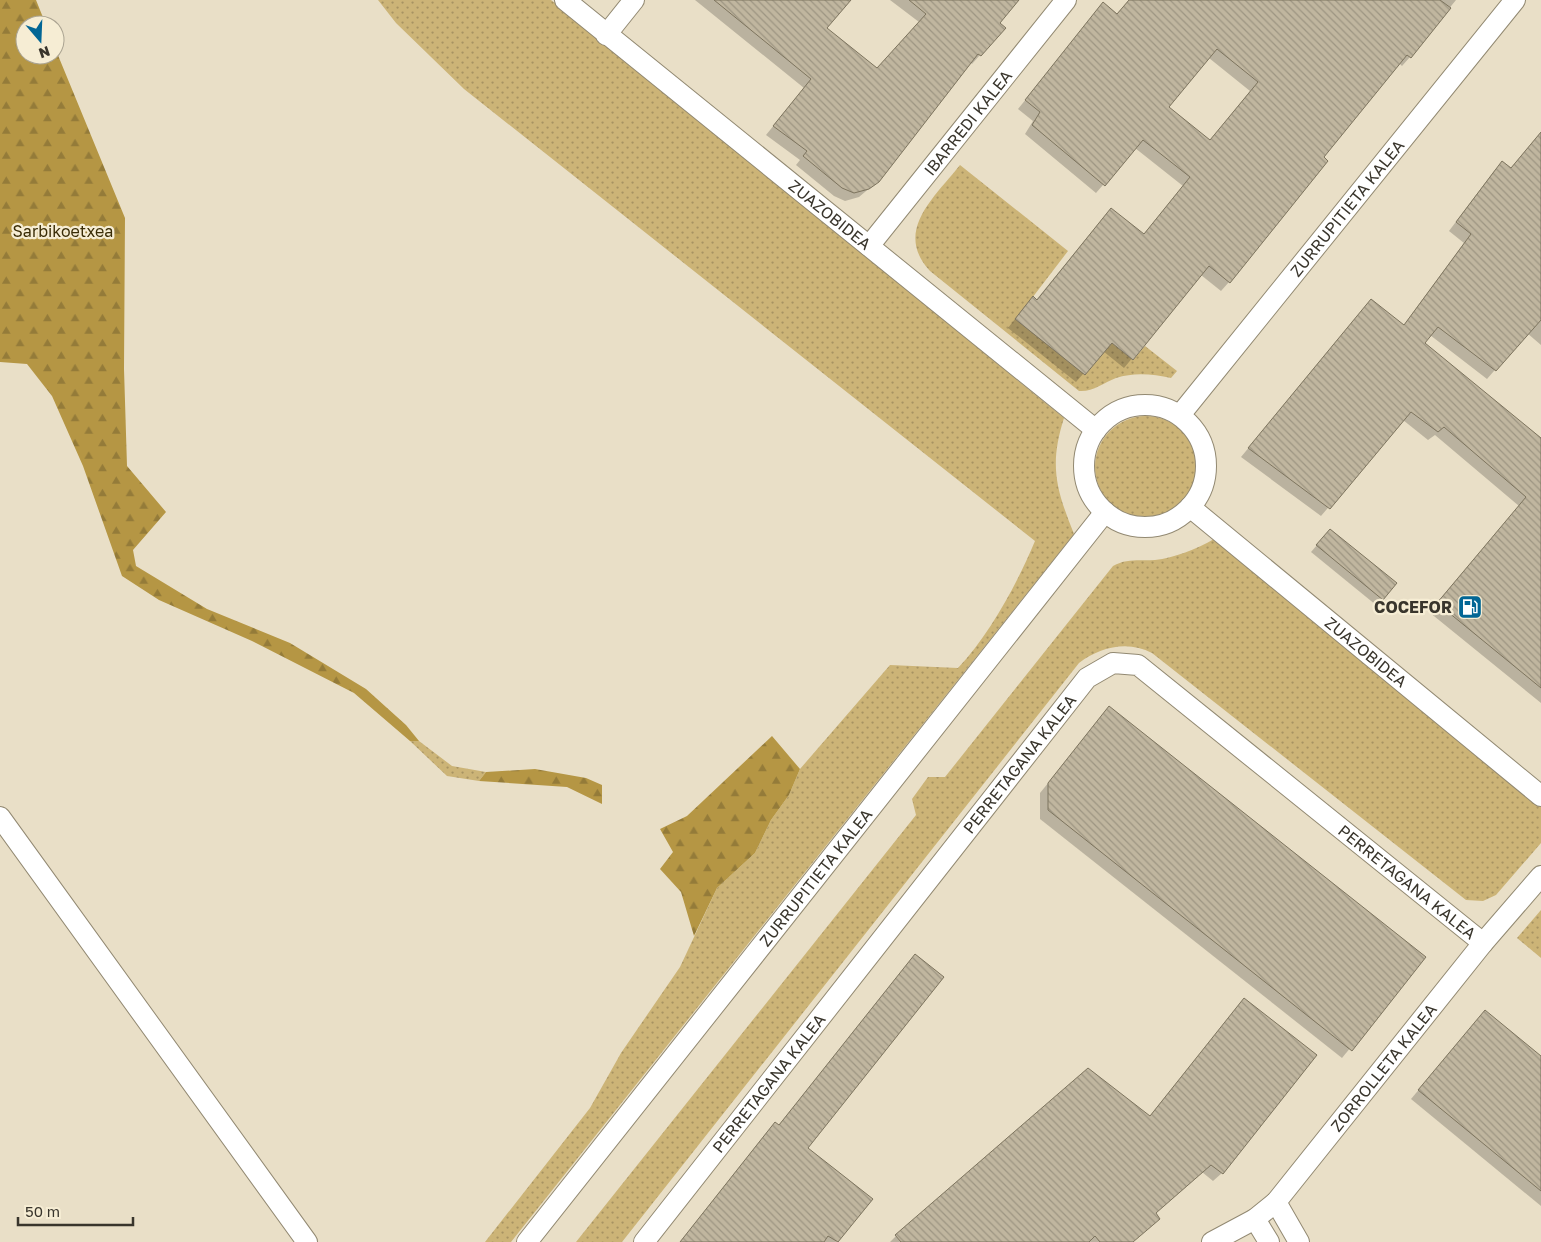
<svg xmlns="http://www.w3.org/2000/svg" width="1541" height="1242" font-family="'Golos Text',sans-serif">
<defs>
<pattern id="grass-dots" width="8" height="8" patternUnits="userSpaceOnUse" patternTransform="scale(1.25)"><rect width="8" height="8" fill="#ccb477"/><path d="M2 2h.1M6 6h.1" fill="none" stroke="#a79362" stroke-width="1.8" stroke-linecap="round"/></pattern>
<pattern id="forest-firs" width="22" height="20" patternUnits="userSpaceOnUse" patternTransform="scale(1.25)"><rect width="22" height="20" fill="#b59644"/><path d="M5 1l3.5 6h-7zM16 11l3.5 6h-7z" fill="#947b39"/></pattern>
<pattern id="building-back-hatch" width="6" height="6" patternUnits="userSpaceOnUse" patternTransform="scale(1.25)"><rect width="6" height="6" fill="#c0b69f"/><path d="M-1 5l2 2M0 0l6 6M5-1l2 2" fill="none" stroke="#9d9582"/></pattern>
</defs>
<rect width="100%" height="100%" fill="#e9dfc7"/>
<g fill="url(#grass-dots)">
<path d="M 378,0 L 551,0 L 1064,418 C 1049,465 1056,489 1074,534 L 511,1242 L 485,1242 L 590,1108 L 621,1053 L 680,967 L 717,888 L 755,853 L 771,820 L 789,795 L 800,769 L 890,665 L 958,668 C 990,634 1017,584 1035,541 L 464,89 L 396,23 Z"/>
<path d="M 960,165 L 1068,251 L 1016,319 L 1077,315 L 1133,360 L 1145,346 L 1177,371 L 1171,378 C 1153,374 1134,372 1116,378 C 1103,383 1093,392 1079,391 L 930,271 C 893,231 935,197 960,165 Z"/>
<circle cx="1146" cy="467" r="51"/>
<path d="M 1214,539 L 1541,807 L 1541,843 L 1496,895 L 1483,901 L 1466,900 L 1152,653 C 1128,640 1100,647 1079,663 L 622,1242 L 576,1242 L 916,815 L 912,799 L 928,777 L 945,777 L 1113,566 C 1127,558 1139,561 1155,560 C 1174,558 1197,549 1214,539 Z"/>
<path d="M 410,741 L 419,741 L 452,766 L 486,772 L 479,781 L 447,776 Z"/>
<path d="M 1541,910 L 1541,958 L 1517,938 Z"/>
</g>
<g fill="url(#forest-firs)">
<path d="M 0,0 L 36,0 L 46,25 L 25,25 L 25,55 L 55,55 L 55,48 L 125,218 L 124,369 L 127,466 L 166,512 L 133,550 L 136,566 L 207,609 L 290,643 L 366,689 L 406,725 L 419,741 L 410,741 L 354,693 L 252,641 L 159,600 L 122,576 L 83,466 L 52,396 L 27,364 L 0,362 Z"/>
<path d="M 772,736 L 800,769 L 789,795 L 771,820 L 755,853 L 717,888 L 694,936 L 681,892 L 660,869 L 673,852 L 660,829 L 687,816 Z"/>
<path d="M 535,769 L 586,778 L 602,785 L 602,804 L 567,787 L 479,781 L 486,772 Z"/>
</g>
<g fill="#0003" fill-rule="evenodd">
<path d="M 695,0 L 849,0 L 825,29 L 877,70 L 919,22 L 890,0 L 1017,0 L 998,23 L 980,55 L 972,64 L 970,62 L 878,181 L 859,197 L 845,201 L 834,196 L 796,165 L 800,160 L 766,135 L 804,88 Z"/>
<path d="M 1129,0 L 1456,0 L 1410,57 L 1402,66 L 1399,63 L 1322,157 L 1229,282 L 1221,291 L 1201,275 L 1124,368 L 1103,351 L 1076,382 L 1008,328 L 1025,306 L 1036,300 L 1103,218 L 1143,235 L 1183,186 L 1135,148 L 1096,193 L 1025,134 L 1033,121 L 1018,109 L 1103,4 L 1116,15 ZM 1209,58 L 1250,91 L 1210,141 L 1167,107 Z"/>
<path d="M 1541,132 L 1541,345 L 1527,333 L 1487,379 L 1430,335 L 1423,343 L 1541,439 L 1541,703 L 1429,612 L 1519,506 L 1435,435 L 1428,440 L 1403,420 L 1321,516 L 1241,457 L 1363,309 L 1403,326 L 1464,243 L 1449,231 L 1494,171 L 1502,163 L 1510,169 Z"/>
<path d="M 1324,537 L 1395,583 L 1376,605 L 1311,552 Z"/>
<path d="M 1109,708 L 1424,958 L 1342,1058 L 1040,819 L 1040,793 Z"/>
<path d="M 915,956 L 806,1148 L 871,1199 L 836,1242 L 680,1242 L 767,1132 L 778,1126 Z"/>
<path d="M 1244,1000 L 1222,1173 L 1213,1181 L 1202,1172 L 1154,1214 L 1133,1242 L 890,1242 L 896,1236 L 1149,1117 Z"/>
<path d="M 1485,1011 L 1541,1058 L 1541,1206 L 1411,1099 Z"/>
</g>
<g fill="url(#building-back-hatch)" stroke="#7d745e" fill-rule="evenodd">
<path d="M 714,0 L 851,0 L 827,28 L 877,68 L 926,14 L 909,0 L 1019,0 L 1000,23 L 1006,28 L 981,56 L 978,54 L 879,182 L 869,189 L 854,193 L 842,188 L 803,156 L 807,151 L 773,126 L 811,79 Z"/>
<path d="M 1129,0 L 1440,0 L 1451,8 L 1411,58 L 1407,55 L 1324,157 L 1328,161 L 1230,283 L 1209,266 L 1133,360 L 1112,343 L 1085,375 L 1015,319 L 1033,296 L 1037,300 L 1111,208 L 1144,234 L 1190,177 L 1143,140 L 1105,186 L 1032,125 L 1040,112 L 1025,100 L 1103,2 L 1117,14 ZM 1217,49 L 1258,82 L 1210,140 L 1169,107 Z"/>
<path d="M 1541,132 L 1541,320 L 1496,371 L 1438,327 L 1425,343 L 1541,438 L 1541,688 L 1437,603 L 1526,497 L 1444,427 L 1438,432 L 1411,412 L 1330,509 L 1248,448 L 1371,299 L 1404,325 L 1471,234 L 1456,222 L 1502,161 L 1511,168 Z"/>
<path d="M 1330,529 L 1397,583 L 1383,600 L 1316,545 Z"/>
<path d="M 1109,706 L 1426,957 L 1352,1051 L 1048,810 L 1048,783 Z"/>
<path d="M 915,954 L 944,977 L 808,1148 L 873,1199 L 838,1242 L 828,1236 L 824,1242 L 680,1242 L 775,1122 L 779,1125 Z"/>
<path d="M 1244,998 L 1317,1055 L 1223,1174 L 1211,1165 L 1156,1213 L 1160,1219 L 1133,1242 L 1100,1242 L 1095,1236 L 1089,1242 L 901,1242 L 895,1235 L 1088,1068 L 1150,1116 Z"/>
<path d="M 1485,1010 L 1541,1056 L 1541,1191 L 1418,1090 Z"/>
</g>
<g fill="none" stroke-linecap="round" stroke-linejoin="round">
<defs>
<g id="minor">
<path id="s1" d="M 565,0 L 1096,430"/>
<path d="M 606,35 L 634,0"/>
<path id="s2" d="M 869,246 L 1066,0"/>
<circle cx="1145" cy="466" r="61"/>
<path id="s3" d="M 1180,415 L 1515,0"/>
<path id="s4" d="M 1190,507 L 1541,796"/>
<path d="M 0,817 L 307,1242"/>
<path d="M 1276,1202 L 1299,1242"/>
<path d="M 1255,1219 L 1269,1242"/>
<path id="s5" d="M 527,1242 L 1105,512"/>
<path id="s6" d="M 644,1242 L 1087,678 L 1113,663 L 1138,665 L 1483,943"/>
<path id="s7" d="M 1212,1242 L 1255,1219 L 1276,1202 L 1483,943 L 1541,876"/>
</g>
</defs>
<use href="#minor" stroke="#928972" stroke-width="22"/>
<use href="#minor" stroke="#fff" stroke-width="20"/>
</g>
<defs>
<symbol id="fuel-square" viewBox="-11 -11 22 22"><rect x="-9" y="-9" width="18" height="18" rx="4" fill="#026695" stroke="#f6edd4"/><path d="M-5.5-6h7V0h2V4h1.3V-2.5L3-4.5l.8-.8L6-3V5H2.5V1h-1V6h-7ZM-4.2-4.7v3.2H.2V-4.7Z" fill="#fff"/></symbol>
</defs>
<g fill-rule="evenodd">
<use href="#fuel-square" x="1456" y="593" width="28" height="28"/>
</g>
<g text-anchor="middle" stroke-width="4.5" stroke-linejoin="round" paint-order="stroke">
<g font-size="16" fill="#39352c" stroke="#f6edd4">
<text dy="6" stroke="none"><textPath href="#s2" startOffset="158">IBARREDI KALEA</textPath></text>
<text dy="6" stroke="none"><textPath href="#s3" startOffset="266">ZURRUPITIETA KALEA</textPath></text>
<text dy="6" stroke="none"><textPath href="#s1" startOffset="341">ZUAZOBIDEA</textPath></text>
<text dy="6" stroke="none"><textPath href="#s4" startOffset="228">ZUAZOBIDEA</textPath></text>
<text dy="6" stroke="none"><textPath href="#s6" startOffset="608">PERRETAGANA KALEA</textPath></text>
<text dy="6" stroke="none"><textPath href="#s5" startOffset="465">ZURRUPITIETA KALEA</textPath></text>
<text dy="6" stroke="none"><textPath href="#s6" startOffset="1118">PERRETAGANA KALEA</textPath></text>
<text dy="6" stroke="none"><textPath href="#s7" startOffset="248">ZORROLLETA KALEA</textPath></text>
<text dy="6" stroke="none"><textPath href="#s6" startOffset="202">PERRETAGANA KALEA</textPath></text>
</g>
<g font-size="16" fill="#3a2d07" stroke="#f6edd4">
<text x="63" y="237">Sarbikoetxea</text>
</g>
<g font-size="16" font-weight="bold" fill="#39352c" stroke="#f6edd4" text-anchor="end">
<text x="1452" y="613">COCEFOR</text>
</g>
</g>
<g transform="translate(40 40) rotate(161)"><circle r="24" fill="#f6edd4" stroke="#aaa391"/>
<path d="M0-4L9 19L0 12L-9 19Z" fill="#026695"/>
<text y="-8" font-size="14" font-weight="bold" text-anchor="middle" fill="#39352c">N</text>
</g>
<path d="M18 1217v8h115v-8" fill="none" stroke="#39352c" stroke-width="2.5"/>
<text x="25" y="1217" font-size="15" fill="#39352c" stroke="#f6edd4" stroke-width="4" paint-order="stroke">50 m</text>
</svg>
